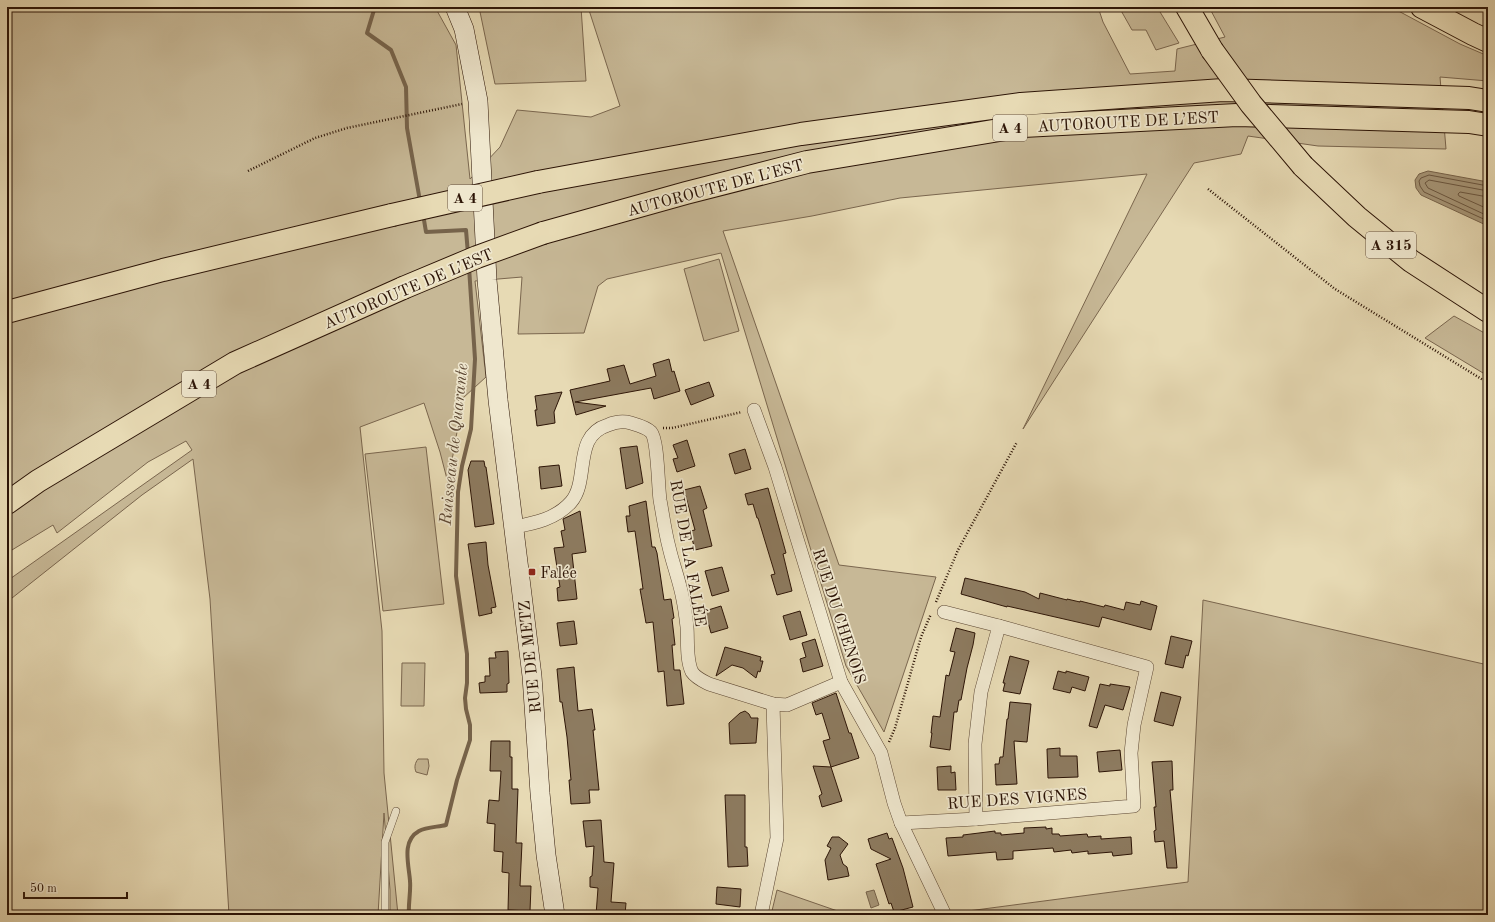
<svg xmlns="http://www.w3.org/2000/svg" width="1495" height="922" font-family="'Old Standard TT',serif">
<rect width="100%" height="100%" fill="#e7dab4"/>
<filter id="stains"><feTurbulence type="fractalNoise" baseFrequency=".005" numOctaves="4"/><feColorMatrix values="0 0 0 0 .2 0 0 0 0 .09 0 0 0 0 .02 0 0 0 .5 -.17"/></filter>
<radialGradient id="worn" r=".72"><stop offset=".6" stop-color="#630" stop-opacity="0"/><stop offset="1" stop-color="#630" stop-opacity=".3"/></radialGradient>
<g fill="#c7b896" stroke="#7a664e">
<path d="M 7,7 L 435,7 L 456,45 L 470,179 L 500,147 L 517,110 L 591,117 L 620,106 L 588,7 L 1098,7 L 1103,22 L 1130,74 L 1175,71 L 1177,49 L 1225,37 L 1209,7 L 1391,7 L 1460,44 L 1488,56 L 1488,81 L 1440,77 L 1446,149 L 1318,146 L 1248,136 L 1241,154 L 1194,163 L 1023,429 L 1147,174 L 900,198 L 812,216 L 723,231 L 839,565 L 936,577 L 884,732 L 846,666 L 721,253 L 607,279 L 598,286 L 584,333 L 518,334 L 522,277 L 475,281 L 486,377 L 463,398 L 448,483 L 440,452 L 424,403 L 360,427 L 382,631 L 384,773 L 398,915 L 390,915 L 390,890 L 384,813 L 378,915 L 229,915 L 210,599 L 193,459 L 142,495 L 7,602 L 7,581 L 192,450 L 186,441 L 148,462 L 57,533 L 53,525 L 7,553 Z"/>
<path d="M 479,7 L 581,7 L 586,81 L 495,84 Z"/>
<path d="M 1119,7 L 1157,7 L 1179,43 L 1156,50 L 1146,30 L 1132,30 Z"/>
<path d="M 719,259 L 739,331 L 704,341 L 684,269 Z"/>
<path d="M 1454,316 L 1488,335 L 1488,376 L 1425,338 Z"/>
<path d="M 426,447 L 444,604 L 383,611 L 365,454 Z"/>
<path d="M 1203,600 L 1488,665 L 1488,915 L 959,915 L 958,912 L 968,911 L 1188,882 Z"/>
<path d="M 402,663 L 425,663 L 424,706 L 401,706 Z"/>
<path d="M 418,759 L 428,759 L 429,766 L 427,775 L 416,772 C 414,767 415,763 418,759 Z"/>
<path d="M 777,890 L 849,915 L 771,915 Z"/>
</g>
<g fill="#a79779" stroke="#76634b">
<path d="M 1428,171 L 1488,182 L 1488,226 L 1421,195 L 1416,188 L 1415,180 L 1419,174 Z"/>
<path d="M 874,890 L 879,905 L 871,908 L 866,892 Z"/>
</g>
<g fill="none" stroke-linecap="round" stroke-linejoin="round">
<g stroke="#6a5640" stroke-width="1">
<path d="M 1488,186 L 1429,175 L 1421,178 L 1419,181 L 1420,186 L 1424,192 L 1488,221"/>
<path d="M 1488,191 L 1429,180 L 1425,183 L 1428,188 L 1488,216"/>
<path d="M 1488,197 L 1460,192 L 1458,194 L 1459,196 L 1488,209"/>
</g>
<g stroke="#76634b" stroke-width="4">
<path d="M 371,7 L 374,10 L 367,33 L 391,50 L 406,87 L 407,128 L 420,201"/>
<path d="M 423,214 L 426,232 L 466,230 L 468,254"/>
<path d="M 409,915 C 408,904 411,892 410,881 C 409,865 401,841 419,831 C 426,827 438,827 446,825 L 457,780 L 470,740 L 470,725 L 466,709 L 465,698 L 467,683 L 467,654 L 456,576 L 458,492 L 462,466 L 471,429 L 475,359 L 469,267"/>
</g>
</g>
<g fill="#8d7b60" stroke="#2c1406">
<path d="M 669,359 L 672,372 L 674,371 L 680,391 L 654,399 L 651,388 L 575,402 L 606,406 L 576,415 L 570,390 L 610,381 L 607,369 L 624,365 L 630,384 L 656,376 L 653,364 Z"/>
<path d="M 709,382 L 714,396 L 691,405 L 685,390 Z"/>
<path d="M 562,392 L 554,412 L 555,423 L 537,426 L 535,410 L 537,410 L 535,396 Z"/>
<path d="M 687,440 L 695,466 L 677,472 L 673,459 L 678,458 L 673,445 Z"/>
<path d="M 637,446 L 643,483 L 626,489 L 620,448 Z"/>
<path d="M 745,449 L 751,469 L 735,474 L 729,454 Z"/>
<path d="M 471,461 L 484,461 L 485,467 L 486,467 L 494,524 L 475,527 L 468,470 Z"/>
<path d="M 559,465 L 562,486 L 541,489 L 539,467 Z"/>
<path d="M 700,486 L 707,508 L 703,510 L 712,546 L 695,550 L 690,531 L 695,530 L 684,490 Z"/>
<path d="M 768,488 L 786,553 L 783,554 L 792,591 L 777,595 L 771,575 L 775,574 L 758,518 L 757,518 L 753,504 L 748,505 L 745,494 Z"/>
<path d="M 646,501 L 652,547 L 655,547 L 657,553 L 664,600 L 671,599 L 674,618 L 672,619 L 675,645 L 672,645 L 674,670 L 680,670 L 684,704 L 667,706 L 664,671 L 658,672 L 653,622 L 646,623 L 640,589 L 643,589 L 635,531 L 628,532 L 626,516 L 630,516 L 629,506 Z"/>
<path d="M 580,511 L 586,552 L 572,554 L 577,599 L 558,601 L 557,588 L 560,587 L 554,548 L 564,547 L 561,531 L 565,530 L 563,519 Z"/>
<path d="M 486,542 L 488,565 L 496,607 L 491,608 L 492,613 L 479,616 L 468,544 Z"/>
<path d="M 722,567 L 729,591 L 712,596 L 705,571 Z"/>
<path d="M 965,578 L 1025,592 L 1039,599 L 1040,593 L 1067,600 L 1067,599 L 1080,602 L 1080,601 L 1104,607 L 1105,605 L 1124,610 L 1126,602 L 1140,605 L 1141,601 L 1157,606 L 1151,630 L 1102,617 L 1099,627 L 1007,606 L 1007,607 L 961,594 Z"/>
<path d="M 721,606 L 728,628 L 711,633 L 705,611 Z"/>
<path d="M 800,611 L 807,635 L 790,640 L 783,616 Z"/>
<path d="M 574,621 L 577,644 L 560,646 L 557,623 Z"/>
<path d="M 956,628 L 975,633 L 973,645 L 967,668 L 961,700 L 959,700 L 957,712 L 954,712 L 950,750 L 930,747 L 932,733 L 931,733 L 933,716 L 940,717 L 946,675 L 949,676 L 955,652 L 950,651 Z"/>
<path d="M 1171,636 L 1192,641 L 1188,656 L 1186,655 L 1183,668 L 1165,664 Z"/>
<path d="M 815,639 L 823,666 L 803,672 L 800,659 L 806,657 L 802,643 Z"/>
<path d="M 725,647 L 761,657 L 760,661 L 763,661 L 760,672 L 758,671 L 756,678 L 743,668 L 732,665 L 716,676 Z"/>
<path d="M 508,651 L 509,683 L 507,684 L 507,692 L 480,693 L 479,683 L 485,682 L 485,676 L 490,676 L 489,658 L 496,658 L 495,652 Z"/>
<path d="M 1010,656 L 1029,661 L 1020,694 L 1003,691 L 1005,683 L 1003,683 Z"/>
<path d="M 574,667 L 578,711 L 592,709 L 595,730 L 593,730 L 599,790 L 589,790 L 590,803 L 571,804 L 569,780 L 571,780 L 567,737 L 562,702 L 560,702 L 557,669 Z"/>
<path d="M 1058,671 L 1066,673 L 1066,671 L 1089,677 L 1085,691 L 1072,687 L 1070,693 L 1053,689 Z"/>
<path d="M 1100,684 L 1110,686 L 1110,684 L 1130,687 L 1123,710 L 1105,705 L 1097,728 L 1089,726 Z"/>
<path d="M 1161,692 L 1181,697 L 1173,726 L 1154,721 Z"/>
<path d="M 836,693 L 849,733 L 851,733 L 859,758 L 831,767 L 823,741 L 830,739 L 822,713 L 816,715 L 812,703 Z"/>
<path d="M 1010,702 L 1031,704 L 1027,742 L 1014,741 L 1017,784 L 996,785 L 995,764 L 999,764 L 1000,757 L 1003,757 L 1007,719 L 1008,719 Z"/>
<path d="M 745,711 L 749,714 L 751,718 L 758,718 L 756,743 L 730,744 L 729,723 L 740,713 Z"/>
<path d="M 491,741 L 510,741 L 510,757 L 512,757 L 512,789 L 518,789 L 516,843 L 522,843 L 520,886 L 531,886 L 530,911 L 508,910 L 509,873 L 502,872 L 503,852 L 494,851 L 495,824 L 487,823 L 489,800 L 499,801 L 501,771 L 490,771 Z"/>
<path d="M 1060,748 L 1060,756 L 1077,756 L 1078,777 L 1048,778 L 1047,749 Z"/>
<path d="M 1120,750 L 1122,770 L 1099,772 L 1097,752 Z"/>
<path d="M 1172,761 L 1173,790 L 1170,790 L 1177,868 L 1167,868 L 1164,841 L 1155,842 L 1154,831 L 1156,830 L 1154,807 L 1156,807 L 1152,762 Z"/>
<path d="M 813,766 L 831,767 L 842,801 L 822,807 L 819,796 L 822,794 Z"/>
<path d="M 951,766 L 951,773 L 955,772 L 956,790 L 938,790 L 937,767 Z"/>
<path d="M 725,795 L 745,795 L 745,847 L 747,847 L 748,866 L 728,867 Z"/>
<path d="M 601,820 L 604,862 L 614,863 L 611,902 L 626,903 L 625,915 L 596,915 L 598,888 L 590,887 L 590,877 L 592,876 L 594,846 L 586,847 L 583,821 Z"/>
<path d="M 1046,827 L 1046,829 L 1052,828 L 1052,834 L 1059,834 L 1060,836 L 1087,834 L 1088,837 L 1101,836 L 1101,839 L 1131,837 L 1132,854 L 1113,856 L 1112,852 L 1088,854 L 1088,851 L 1072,853 L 1071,850 L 1054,852 L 1053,848 L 1013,851 L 1013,859 L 997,860 L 996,852 L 948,856 L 946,838 L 963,837 L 963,835 L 995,831 L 995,833 L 1001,833 L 1001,835 L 1024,833 L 1024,828 Z"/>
<path d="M 887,833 L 889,839 L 892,838 L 903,868 L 913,907 L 894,912 L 891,903 L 889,904 L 876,864 L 891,859 L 871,849 L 868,839 Z"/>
<path d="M 832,837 L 839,837 L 848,844 L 840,855 L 843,864 L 847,867 L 849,876 L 828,880 L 825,860 L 831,848 L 827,846 Z"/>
<path d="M 717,887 L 741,889 L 740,907 L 716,904 Z"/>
</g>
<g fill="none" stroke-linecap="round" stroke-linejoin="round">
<defs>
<path id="lane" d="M 385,915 L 385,842 L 396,811"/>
<g id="street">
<path d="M 754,410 L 775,467 L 841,682 L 881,753 L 894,803 L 901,823 L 945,915"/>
<path d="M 514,527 C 535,523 556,519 571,502 C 590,480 572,436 608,425 C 615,422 624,421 631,423 C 638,425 646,427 651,432 C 658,440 658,486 660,500 C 663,516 665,532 669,547 C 673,565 680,582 683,600 C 685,609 686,618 687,627 C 688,640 686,660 692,672 C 696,678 703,681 709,684 L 773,704 L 787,705 L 841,682"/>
<path d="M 944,612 L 999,626 L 981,692 L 975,744 L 976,819"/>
<path d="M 901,823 L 976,819 L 1134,806 L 1131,753 L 1134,725 L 1147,667 L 999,626"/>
<path d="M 761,915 L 777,838 L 773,704"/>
</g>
<path id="secondary" d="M 455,7 L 464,29 L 478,101 L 487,280 L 498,400 L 532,676 L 540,793 L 546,855 L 555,915"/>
<g id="highway">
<path d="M 1187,7 L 1212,50"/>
<path d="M 1422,7 L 1473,34 L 1488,41"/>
<path d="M 1303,166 L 1357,217 L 1411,261 L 1488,311"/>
<path d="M 538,182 L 801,134 L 1021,104 L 1223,90 L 1469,98 L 1488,101"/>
<path d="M 543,233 L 686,193 L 807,162 L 1023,126 L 1237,115 L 1469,122 L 1488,125"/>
<path d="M 7,312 L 163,270 L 392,215"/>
<path d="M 7,503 L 38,481 L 235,363 L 403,288"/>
</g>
</defs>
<use href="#lane" stroke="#5b4632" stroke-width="8"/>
<use href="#street" stroke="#5b4632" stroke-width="14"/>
<use href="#secondary" stroke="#2c1406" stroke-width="20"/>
<use href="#highway" stroke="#2c1406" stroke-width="24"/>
<g stroke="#2c1406" stroke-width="2.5" stroke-dasharray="1 2" stroke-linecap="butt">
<path d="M 248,171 L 315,138 L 347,128 L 462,104"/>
<path d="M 1208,189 L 1335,289 L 1488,383"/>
<path d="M 663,428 L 672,428 L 742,412"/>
<path d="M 936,602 L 958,550 L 1017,442"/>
<path d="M 889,742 L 895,728 L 921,637 L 931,614"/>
</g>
<use href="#lane" stroke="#efe7ce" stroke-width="7"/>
<use href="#street" stroke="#efe7ce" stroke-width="13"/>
<use href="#secondary" stroke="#efe7ce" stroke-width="19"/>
<use href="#highway" stroke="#e7dab4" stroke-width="22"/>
<defs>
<g id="highway-bridge">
<path d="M 1212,50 L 1251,104 L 1303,166"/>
<path d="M 392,215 L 538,182"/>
<path d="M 403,288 L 477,257 L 543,233"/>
</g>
</defs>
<use href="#highway-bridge" stroke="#2c1406" stroke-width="24" stroke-linecap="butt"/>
<use href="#highway-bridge" stroke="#e7dab4" stroke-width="22"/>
</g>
<rect fill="#8f2418" stroke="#efe7ce" stroke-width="1.5" x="528" y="568" width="8" height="8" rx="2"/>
<g text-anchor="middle" stroke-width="3.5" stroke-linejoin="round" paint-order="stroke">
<g fill="#efe7ce" stroke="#665342" stroke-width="1">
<rect x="993" y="115" width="34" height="26" rx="3"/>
<rect x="448" y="185" width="34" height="26" rx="3"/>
<rect x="1366" y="232" width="50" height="26" rx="3"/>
<rect x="182" y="371" width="34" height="26" rx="3"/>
</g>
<g font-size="15" font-weight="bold" fill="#2c1406">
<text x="1010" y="133">A 4</text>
<text x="465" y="203">A 4</text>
<text x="1391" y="250">A 315</text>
<text x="199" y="389">A 4</text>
</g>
<g font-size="16" fill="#2c1406" stroke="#efe7ce">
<text transform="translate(1128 121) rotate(-3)" y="6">AUTOROUTE DE L’EST</text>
<text transform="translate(715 187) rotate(-15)" y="6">AUTOROUTE DE L’EST</text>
<text transform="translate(408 288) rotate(-23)" y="6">AUTOROUTE DE L’EST</text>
<text transform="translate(689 553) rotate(80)" y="6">RUE DE LA FALÉE</text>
<text transform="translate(840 616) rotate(72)" y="6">RUE DU CHENOIS</text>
<text transform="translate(529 657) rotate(-96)" y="6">RUE DE METZ</text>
<text transform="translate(1017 798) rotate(-4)" y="6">RUE DES VIGNES</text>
</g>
<g font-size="16" fill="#2c1406" stroke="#efe7ce" text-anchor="start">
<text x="540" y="578">Falée</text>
</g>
<g font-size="17" font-style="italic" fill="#5d4834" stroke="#efe7ce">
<text transform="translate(453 444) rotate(-84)" y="6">Ruisseau de Quarante</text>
</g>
</g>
<rect width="1495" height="922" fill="none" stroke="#e7dab4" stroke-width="24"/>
<rect x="8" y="8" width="1479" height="906" fill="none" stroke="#2c1406" stroke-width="2"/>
<rect x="12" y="12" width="1471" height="898" fill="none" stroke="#2c1406"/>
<path d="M24 892v6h103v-6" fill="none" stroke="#2c1406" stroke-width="2"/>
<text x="30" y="892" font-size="12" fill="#2c1406" stroke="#efe7ce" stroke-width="3" paint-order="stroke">50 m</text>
<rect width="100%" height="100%" filter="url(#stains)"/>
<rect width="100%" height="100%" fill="url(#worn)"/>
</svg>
